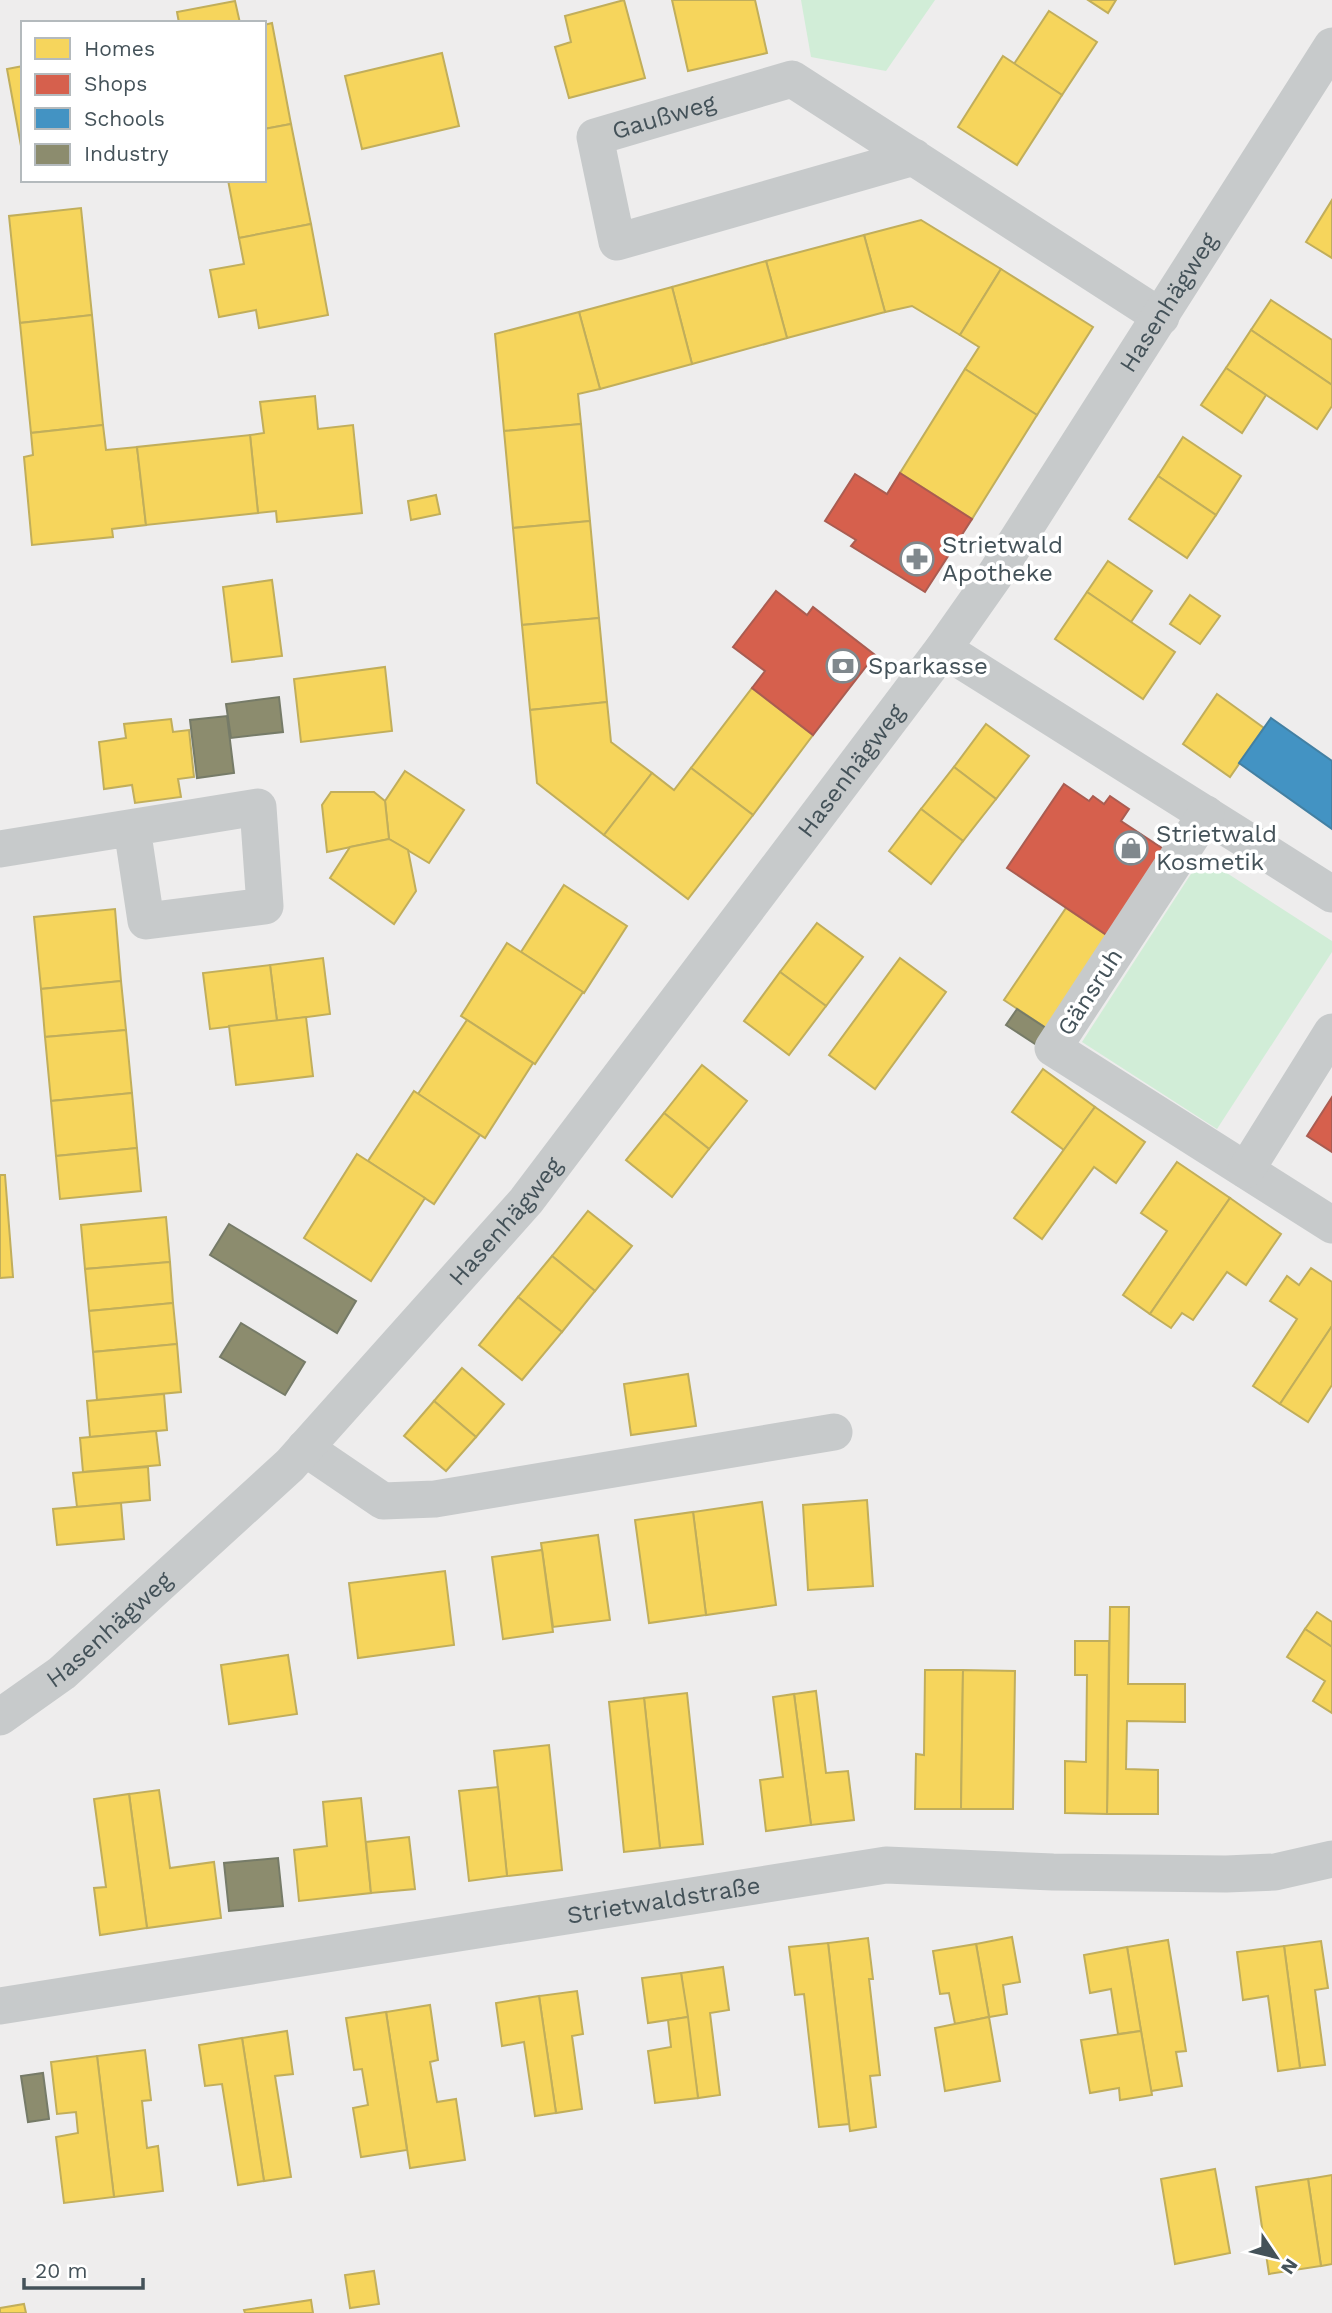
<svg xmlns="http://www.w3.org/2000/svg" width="1332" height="2313" font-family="'Work Sans',sans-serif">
<rect width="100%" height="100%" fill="#eeeded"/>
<g fill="#d1edd7">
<path d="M 801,0 L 935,0 L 886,71 L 811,57 Z"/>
<path d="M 1202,857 L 1332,941 L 1332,952 L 1217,1129 L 1082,1042 Z"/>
</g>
<g fill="#f6d55c" stroke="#c1ae5b" stroke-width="2">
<path d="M 624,0 L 645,78 L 569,98 L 555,47 L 571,42 L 565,16 Z"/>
<path d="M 672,0 L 755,0 L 767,53 L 688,71 Z"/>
<path d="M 1088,0 L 1116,0 L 1108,13 Z"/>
<path d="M 235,1 L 240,23 L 179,23 L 177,12 Z"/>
<path d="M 1049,11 L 1097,42 L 1062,95 L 1014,64 Z"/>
<path d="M 272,23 L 291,124 L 264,129 L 264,25 Z"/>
<path d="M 442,53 L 459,126 L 362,149 L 345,76 Z"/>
<path d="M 1003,56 L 1062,95 L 1017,165 L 958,127 Z"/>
<path d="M 23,66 L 23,146 L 21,146 L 7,69 Z"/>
<path d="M 291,124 L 311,224 L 239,238 L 228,180 L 264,180 L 264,129 Z"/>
<path d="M 1332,200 L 1332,258 L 1306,242 Z"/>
<path d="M 81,208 L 92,315 L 20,323 L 9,216 Z"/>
<path d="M 921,220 L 1001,269 L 960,335 L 912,306 L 885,312 L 864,235 Z"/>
<path d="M 311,224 L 328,315 L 259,328 L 256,310 L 219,317 L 210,270 L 244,264 L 239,238 Z"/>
<path d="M 864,235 L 885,312 L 787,338 L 766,261 Z"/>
<path d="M 766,261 L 787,338 L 692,364 L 672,287 Z"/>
<path d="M 1001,269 L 1093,327 L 1037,415 L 965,369 L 979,347 L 960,335 Z"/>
<path d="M 672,287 L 692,364 L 600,389 L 579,312 Z"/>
<path d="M 1271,300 L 1332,340 L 1332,385 L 1251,330 Z"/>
<path d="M 579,312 L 600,389 L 578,394 L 581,424 L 504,431 L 495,334 Z"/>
<path d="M 92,315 L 103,425 L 31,433 L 20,323 Z"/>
<path d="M 1251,330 L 1332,385 L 1332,406 L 1317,429 L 1226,368 Z"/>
<path d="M 1226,368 L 1266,395 L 1242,433 L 1201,405 Z"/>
<path d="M 965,369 L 1037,415 L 972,519 L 900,473 Z"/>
<path d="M 315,396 L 318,429 L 353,425 L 362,513 L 277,522 L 276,511 L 258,513 L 250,435 L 264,433 L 260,402 Z"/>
<path d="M 581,424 L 590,521 L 513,528 L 504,431 Z"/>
<path d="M 103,425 L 106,450 L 137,447 L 146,525 L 112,529 L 113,537 L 32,545 L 24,457 L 33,455 L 31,433 Z"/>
<path d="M 250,435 L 258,513 L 146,525 L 137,447 Z"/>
<path d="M 1183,437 L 1241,476 L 1216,515 L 1158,476 Z"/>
<path d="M 1158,476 L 1216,515 L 1187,558 L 1129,519 Z"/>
<path d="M 436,495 L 440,514 L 411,520 L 408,501 Z"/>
<path d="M 590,521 L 599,618 L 522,625 L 513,528 Z"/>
<path d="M 1108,561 L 1152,591 L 1131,622 L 1087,592 Z"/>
<path d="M 272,580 L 282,656 L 232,662 L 223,587 Z"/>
<path d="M 1087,592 L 1175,652 L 1143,699 L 1055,639 Z"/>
<path d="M 1190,595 L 1220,616 L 1200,644 L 1170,624 Z"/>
<path d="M 599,618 L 607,702 L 530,710 L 522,625 Z"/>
<path d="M 385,667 L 392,731 L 301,742 L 294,679 Z"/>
<path d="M 752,688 L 813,735 L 753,815 L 691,768 Z"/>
<path d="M 1217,694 L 1264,728 L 1230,777 L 1183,744 Z"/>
<path d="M 607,702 L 611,742 L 652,773 L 604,835 L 537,783 L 530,710 Z"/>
<path d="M 171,719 L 173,732 L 189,730 L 194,777 L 178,779 L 181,797 L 135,803 L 132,785 L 104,789 L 99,742 L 126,738 L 124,724 Z"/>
<path d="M 986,724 L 1029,756 L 996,799 L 954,767 Z"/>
<path d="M 954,767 L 996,799 L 963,841 L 921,809 Z"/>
<path d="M 691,768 L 753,815 L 688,899 L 604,835 L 652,773 L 674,790 Z"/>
<path d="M 405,771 L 464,810 L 429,863 L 389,839 L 385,801 Z"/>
<path d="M 331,792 L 374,792 L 385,801 L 389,839 L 327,852 L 322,805 Z"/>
<path d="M 921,809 L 963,841 L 931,884 L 889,851 Z"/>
<path d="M 389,839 L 408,850 L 416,891 L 394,924 L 330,878 L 350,847 Z"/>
<path d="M 564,885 L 627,926 L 584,993 L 521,952 Z"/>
<path d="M 1066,908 L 1111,938 L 1049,1030 L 1004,1000 Z"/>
<path d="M 115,909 L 121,981 L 41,989 L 34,917 Z"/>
<path d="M 817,923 L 863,957 L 826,1006 L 780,972 Z"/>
<path d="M 507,943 L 583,992 L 535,1064 L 461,1016 Z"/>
<path d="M 323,958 L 330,1014 L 277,1021 L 270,965 Z"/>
<path d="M 900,958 L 946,992 L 875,1089 L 829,1055 Z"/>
<path d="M 270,965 L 277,1021 L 210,1029 L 203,973 Z"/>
<path d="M 780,972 L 826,1006 L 789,1055 L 744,1021 Z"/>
<path d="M 121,981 L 126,1030 L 45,1037 L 41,989 Z"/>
<path d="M 306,1017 L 313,1076 L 236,1085 L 229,1026 Z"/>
<path d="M 467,1020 L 533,1063 L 485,1138 L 418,1094 Z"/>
<path d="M 126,1030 L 132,1093 L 51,1101 L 45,1037 Z"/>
<path d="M 702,1065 L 747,1101 L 709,1149 L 664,1113 Z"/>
<path d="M 1043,1069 L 1095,1107 L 1064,1150 L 1012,1112 Z"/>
<path d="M 414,1091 L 480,1135 L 434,1204 L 368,1161 Z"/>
<path d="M 132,1093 L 137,1148 L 56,1156 L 51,1101 Z"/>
<path d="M 1095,1107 L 1145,1142 L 1116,1183 L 1094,1167 L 1042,1239 L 1014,1218 Z"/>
<path d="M 664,1113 L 709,1149 L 672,1197 L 626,1160 Z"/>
<path d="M 137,1148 L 141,1191 L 60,1199 L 56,1156 Z"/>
<path d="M 357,1154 L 425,1198 L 371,1281 L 304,1238 Z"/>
<path d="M 1177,1162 L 1230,1198 L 1150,1314 L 1123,1295 L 1167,1231 L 1141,1213 Z"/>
<path d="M 0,1175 L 5,1175 L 13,1277 L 0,1278 Z"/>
<path d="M 1230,1198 L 1281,1234 L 1246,1285 L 1227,1272 L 1193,1320 L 1182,1313 L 1171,1328 L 1150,1314 Z"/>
<path d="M 588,1211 L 632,1246 L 595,1291 L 552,1256 Z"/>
<path d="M 166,1217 L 170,1262 L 85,1269 L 81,1225 Z"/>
<path d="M 552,1256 L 595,1291 L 562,1332 L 518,1297 Z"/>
<path d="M 170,1262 L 173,1303 L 89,1311 L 85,1269 Z"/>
<path d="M 1311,1268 L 1332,1282 L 1332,1326 L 1280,1404 L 1253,1386 L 1297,1319 L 1270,1301 L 1287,1276 L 1299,1285 Z"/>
<path d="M 518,1297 L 562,1332 L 522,1380 L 479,1345 Z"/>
<path d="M 173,1303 L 177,1344 L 93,1352 L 89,1311 Z"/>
<path d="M 1332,1326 L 1332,1385 L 1308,1422 L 1280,1404 Z"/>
<path d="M 177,1344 L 181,1392 L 97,1400 L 93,1352 Z"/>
<path d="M 462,1368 L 504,1404 L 476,1437 L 434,1401 Z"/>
<path d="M 688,1374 L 696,1426 L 631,1435 L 624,1384 Z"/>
<path d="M 164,1394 L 167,1430 L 90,1437 L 87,1401 Z"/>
<path d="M 434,1401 L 476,1437 L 446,1471 L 404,1436 Z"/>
<path d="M 156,1431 L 160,1465 L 83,1472 L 80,1438 Z"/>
<path d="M 148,1467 L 150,1500 L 77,1507 L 73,1473 Z"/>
<path d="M 867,1500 L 873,1586 L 808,1590 L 803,1505 Z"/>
<path d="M 762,1502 L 776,1605 L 706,1615 L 693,1512 Z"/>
<path d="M 121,1503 L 124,1539 L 57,1545 L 53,1509 Z"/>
<path d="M 693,1512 L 706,1615 L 649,1623 L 635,1520 Z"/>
<path d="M 598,1535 L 610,1620 L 553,1627 L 541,1543 Z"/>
<path d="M 542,1550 L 553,1632 L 503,1639 L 492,1557 Z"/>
<path d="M 445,1571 L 454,1645 L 358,1658 L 349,1583 Z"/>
<path d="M 1110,1607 L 1129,1607 L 1128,1684 L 1185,1684 L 1185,1722 L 1127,1721 L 1126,1769 L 1158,1770 L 1158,1814 L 1107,1814 Z"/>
<path d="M 1317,1612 L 1332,1622 L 1332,1647 L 1305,1629 Z"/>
<path d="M 1305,1629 L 1332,1647 L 1332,1713 L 1313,1701 L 1325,1681 L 1287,1657 Z"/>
<path d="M 1075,1641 L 1109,1641 L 1107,1814 L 1065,1813 L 1065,1761 L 1086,1762 L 1087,1675 L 1075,1675 Z"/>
<path d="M 288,1655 L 297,1714 L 229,1724 L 221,1665 Z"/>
<path d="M 925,1670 L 963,1670 L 961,1809 L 915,1809 L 916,1754 L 924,1755 Z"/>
<path d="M 963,1670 L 1015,1671 L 1013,1809 L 961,1809 Z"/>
<path d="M 816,1691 L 826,1773 L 848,1771 L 854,1820 L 811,1825 L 794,1694 Z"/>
<path d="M 687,1693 L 703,1844 L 660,1848 L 644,1698 Z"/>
<path d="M 794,1694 L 811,1825 L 766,1831 L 760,1780 L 783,1777 L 773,1697 Z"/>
<path d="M 644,1698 L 660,1848 L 624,1852 L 609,1702 Z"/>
<path d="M 549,1745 L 562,1870 L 507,1876 L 494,1751 Z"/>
<path d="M 498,1787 L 507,1876 L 469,1881 L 459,1791 Z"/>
<path d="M 159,1790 L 170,1868 L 214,1862 L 221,1918 L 147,1928 L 129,1794 Z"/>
<path d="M 129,1794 L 147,1928 L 100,1935 L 94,1888 L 106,1887 L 94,1799 Z"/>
<path d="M 361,1798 L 371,1893 L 299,1901 L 294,1850 L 327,1846 L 323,1802 Z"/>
<path d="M 409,1837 L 415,1889 L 371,1893 L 366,1842 Z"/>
<path d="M 1012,1937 L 1020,1982 L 1003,1985 L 1007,2014 L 989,2017 L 976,1944 Z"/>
<path d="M 868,1938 L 873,1979 L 869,1979 L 880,2075 L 870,2076 L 876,2127 L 850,2131 L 828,1943 Z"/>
<path d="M 1168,1940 L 1186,2051 L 1176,2052 L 1182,2086 L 1151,2091 L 1127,1947 Z"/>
<path d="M 1321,1941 L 1328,1988 L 1315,1990 L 1325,2065 L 1300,2068 L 1284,1946 Z"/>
<path d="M 828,1943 L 849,2124 L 819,2127 L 804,1994 L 795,1995 L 789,1947 Z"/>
<path d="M 976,1944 L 989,2017 L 955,2024 L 949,1993 L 940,1994 L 933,1951 Z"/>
<path d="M 1284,1946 L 1300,2068 L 1278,2071 L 1268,1996 L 1243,2000 L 1237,1952 Z"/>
<path d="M 1127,1947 L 1141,2031 L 1118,2034 L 1111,1989 L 1090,1993 L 1084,1955 Z"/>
<path d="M 723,1967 L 729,2010 L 710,2013 L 720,2095 L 698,2098 L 681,1973 Z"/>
<path d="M 681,1973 L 688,2017 L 648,2023 L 642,1978 Z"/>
<path d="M 577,1991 L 583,2034 L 572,2036 L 582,2109 L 556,2113 L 539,1996 Z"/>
<path d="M 539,1996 L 556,2113 L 535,2116 L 524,2042 L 502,2046 L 496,2003 Z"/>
<path d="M 430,2005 L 438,2060 L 430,2062 L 437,2102 L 456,2099 L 465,2160 L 410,2168 L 386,2012 Z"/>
<path d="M 386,2012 L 407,2150 L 361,2157 L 353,2108 L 368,2105 L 362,2069 L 354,2070 L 346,2018 Z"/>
<path d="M 688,2017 L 698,2098 L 655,2103 L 648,2051 L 671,2047 L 668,2020 Z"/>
<path d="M 989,2017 L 1000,2081 L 945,2091 L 935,2028 Z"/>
<path d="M 287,2031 L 293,2074 L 275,2076 L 291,2177 L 264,2181 L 242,2038 Z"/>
<path d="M 1141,2031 L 1152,2095 L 1120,2100 L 1119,2088 L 1090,2093 L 1081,2040 Z"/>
<path d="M 242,2038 L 264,2181 L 238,2185 L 222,2084 L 205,2086 L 199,2045 Z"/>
<path d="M 145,2050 L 151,2100 L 142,2101 L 147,2148 L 158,2146 L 163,2191 L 114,2197 L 97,2056 Z"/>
<path d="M 97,2056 L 114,2197 L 64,2203 L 56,2137 L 78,2133 L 76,2112 L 57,2114 L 51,2062 Z"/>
<path d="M 1215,2169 L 1230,2253 L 1175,2264 L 1161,2179 Z"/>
<path d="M 1332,2175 L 1332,2264 L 1321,2266 L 1308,2179 Z"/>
<path d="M 1308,2179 L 1321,2266 L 1269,2274 L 1256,2187 Z"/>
<path d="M 374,2271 L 379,2304 L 350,2308 L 345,2275 Z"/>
<path d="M 311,2300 L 313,2313 L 245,2313 L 244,2310 Z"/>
<path d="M 24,2304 L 26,2313 L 0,2313 L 0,2308 Z"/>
</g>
<g fill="#d6604d" stroke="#aa5c51" stroke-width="2">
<path d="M 900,473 L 972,519 L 925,592 L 851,546 L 856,540 L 825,521 L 855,474 L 887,494 Z"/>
<path d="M 776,591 L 807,615 L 813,607 L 875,655 L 813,735 L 752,688 L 765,671 L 733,647 Z"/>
<path d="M 1064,784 L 1089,801 L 1093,796 L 1104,804 L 1110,796 L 1129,809 L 1121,821 L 1168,852 L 1111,938 L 1007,868 Z"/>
<path d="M 1332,1097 L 1332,1152 L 1307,1136 Z"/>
</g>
<path fill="#4393c3" stroke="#4380a3" stroke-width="2" d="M 1271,718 L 1332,761 L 1332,829 L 1239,763 Z"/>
<g fill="#8c8c6e" stroke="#767b68" stroke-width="2">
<path d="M 279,697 L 283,732 L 231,738 L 226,704 Z"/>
<path d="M 227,716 L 234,773 L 197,778 L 190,720 Z"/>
<path d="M 1017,1009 L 1049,1030 L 1038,1046 L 1006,1025 Z"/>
<path d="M 229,1224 L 356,1301 L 337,1333 L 210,1255 Z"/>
<path d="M 241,1323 L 305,1362 L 285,1395 L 220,1357 Z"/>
<path d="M 278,1858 L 283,1906 L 229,1911 L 224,1863 Z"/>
<path d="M 43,2073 L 49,2119 L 28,2122 L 21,2076 Z"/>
</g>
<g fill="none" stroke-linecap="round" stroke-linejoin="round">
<g stroke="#c7cacb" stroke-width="37">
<path id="s1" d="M 914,157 L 617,242 L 595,137 L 792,79 L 1161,317"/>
<path d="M 943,649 L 1332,894"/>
<path d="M 1206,814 L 1053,1048 L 1332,1225"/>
<path d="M 0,849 L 258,807 L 265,906 L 146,921 L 132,828"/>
<path d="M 1246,1170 L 1332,1032"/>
<path d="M 305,1448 L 383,1501 L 435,1499 L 834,1432"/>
<path id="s2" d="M 0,1717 L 62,1673 L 290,1465 L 526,1201 L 943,649 L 995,575 L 1332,46"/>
<path id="s3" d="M 0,2006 L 886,1865 L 1053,1872 L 1226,1874 L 1275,1872 L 1332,1859"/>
</g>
</g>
<defs>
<symbol id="pharmacy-ring" viewBox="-11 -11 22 22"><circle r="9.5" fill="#fff" stroke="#80888d" stroke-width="1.5"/><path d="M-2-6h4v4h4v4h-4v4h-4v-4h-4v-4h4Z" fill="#80888d"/></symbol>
<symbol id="bank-ring" viewBox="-11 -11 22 22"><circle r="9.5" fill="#fff" stroke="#80888d" stroke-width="1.5"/><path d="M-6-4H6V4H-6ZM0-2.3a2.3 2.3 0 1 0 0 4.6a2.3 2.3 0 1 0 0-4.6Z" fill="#80888d"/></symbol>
<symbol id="shop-ring" viewBox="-11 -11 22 22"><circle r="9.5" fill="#fff" stroke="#80888d" stroke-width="1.5"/><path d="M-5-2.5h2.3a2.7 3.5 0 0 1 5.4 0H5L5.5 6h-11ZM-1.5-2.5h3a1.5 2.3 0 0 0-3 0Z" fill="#80888d"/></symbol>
</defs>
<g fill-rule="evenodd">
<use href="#pharmacy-ring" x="898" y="540" width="38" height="38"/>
<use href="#bank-ring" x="824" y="647" width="38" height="38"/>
<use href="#shop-ring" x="1112" y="829" width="38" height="38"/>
</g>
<g text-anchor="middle" stroke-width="7" stroke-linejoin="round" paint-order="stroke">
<g font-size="24" fill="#445259" stroke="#fff">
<text dy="8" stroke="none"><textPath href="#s1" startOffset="488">Gaußweg</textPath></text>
<text dy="8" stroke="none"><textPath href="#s2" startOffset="1844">Hasenhägweg</textPath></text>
<text dy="8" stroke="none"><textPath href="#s2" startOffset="1278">Hasenhägweg</textPath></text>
<text transform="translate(1090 992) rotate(-57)" y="8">Gänsruh</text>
<text dy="8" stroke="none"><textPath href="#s2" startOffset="710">Hasenhägweg</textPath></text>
<text dy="8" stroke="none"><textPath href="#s2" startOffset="140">Hasenhägweg</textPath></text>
<text dy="8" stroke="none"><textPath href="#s3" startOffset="672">Strietwaldstraße</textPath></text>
</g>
<g font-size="24" fill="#445259" stroke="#fff" text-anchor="start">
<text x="942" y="553">Strietwald<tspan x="942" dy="28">Apotheke</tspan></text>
<text x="868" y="674">Sparkasse</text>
<text x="1156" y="842">Strietwald<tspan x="1156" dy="28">Kosmetik</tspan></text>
</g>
</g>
<rect x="21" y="21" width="245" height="161" fill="#ffffff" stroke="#b4babd" stroke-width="2"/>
<rect x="35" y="38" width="35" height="21" fill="#f6d55c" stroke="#b4babd" stroke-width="2"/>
<text x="84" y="56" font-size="21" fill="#445259">Homes</text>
<rect x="35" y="74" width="35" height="21" fill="#d6604d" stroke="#b4babd" stroke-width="2"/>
<text x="84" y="91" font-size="21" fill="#445259">Shops</text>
<rect x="35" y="108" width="35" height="21" fill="#4393c3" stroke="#b4babd" stroke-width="2"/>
<text x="84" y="126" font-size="21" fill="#445259">Schools</text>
<rect x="35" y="144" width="35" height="21" fill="#8c8c6e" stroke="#b4babd" stroke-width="2"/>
<text x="84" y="161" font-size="21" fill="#445259">Industry</text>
<g transform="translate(1276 2257) rotate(125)" stroke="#ffffff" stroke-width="5" paint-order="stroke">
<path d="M0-5L12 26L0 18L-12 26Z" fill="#445259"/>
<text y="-10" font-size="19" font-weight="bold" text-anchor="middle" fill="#445259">N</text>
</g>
<path d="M24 2278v10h119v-10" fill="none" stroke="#445259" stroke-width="3.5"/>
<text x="35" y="2278" font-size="21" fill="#445259" stroke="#ffffff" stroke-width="5" paint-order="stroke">20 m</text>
</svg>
